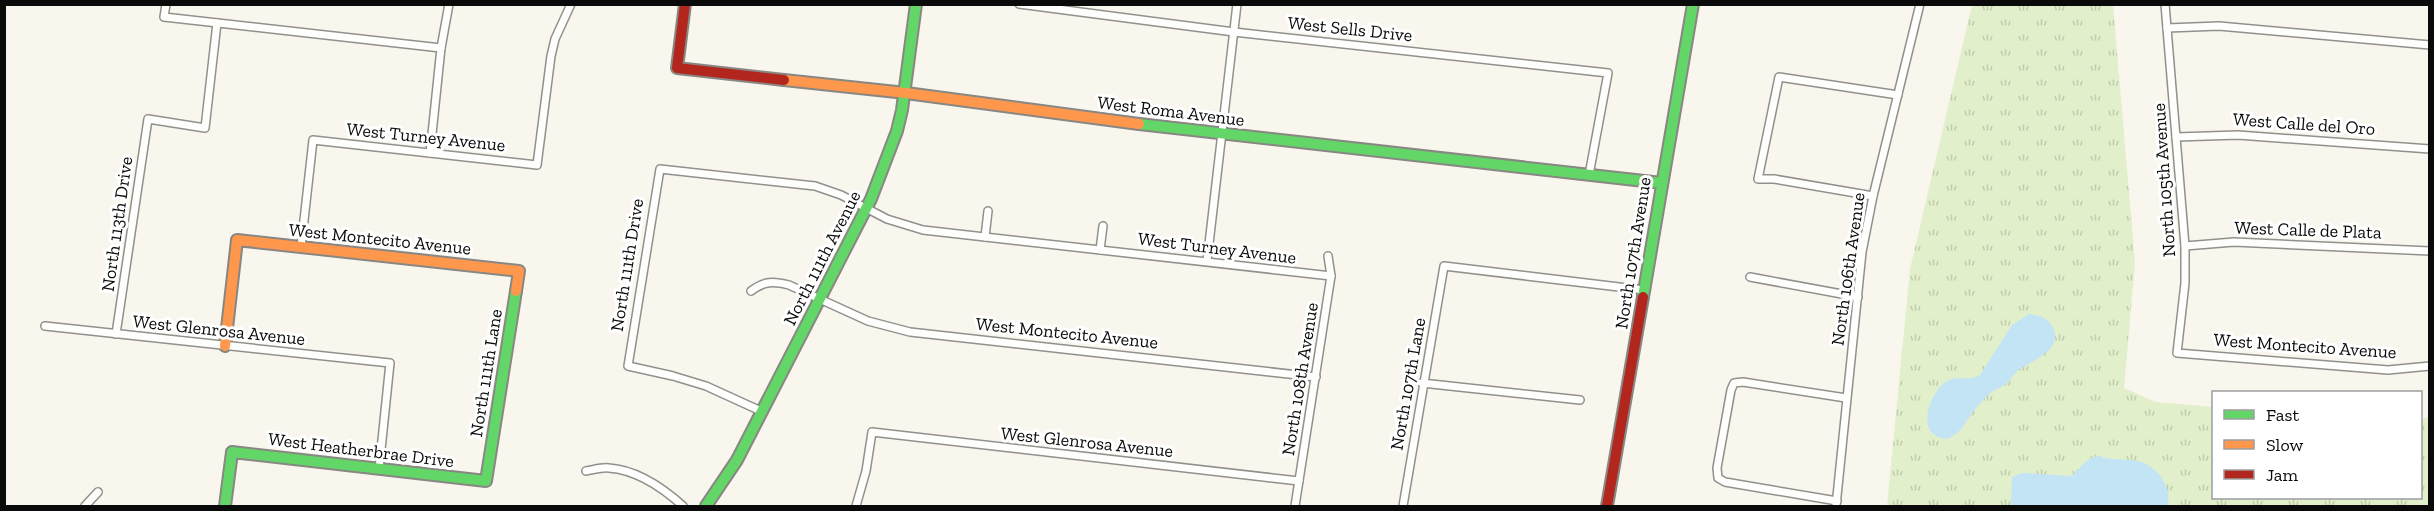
<svg xmlns="http://www.w3.org/2000/svg" width="2434" height="511" font-family="'Zilla Slab',serif">
<defs>
<pattern id="grass-tufts" width="24" height="20" patternUnits="userSpaceOnUse" patternTransform="scale(1.5)"><rect width="24" height="20" fill="#e2efcb"/><path d="M3 7l-1-3M5 7V3M7 7l1-3M15 17l-1-3M17 17v-4M19 17l1-3" fill="none" stroke="#c1ccad"/></pattern>
</defs>
<rect width="100%" height="100%" fill="#f9f6ed"/>
<path fill="url(#grass-tufts)" d="M 1972,5 L 2113,5 L 2135,263 L 2124,388 L 2156,402 L 2213,407 L 2214,498 L 2420,498 L 2421,419 L 2429,417 L 2429,506 L 1887,506 L 1910,269 Z"/>
<g fill="#c2e4f5">
<path d="M 2029,314 C 2038,315 2047,317 2052,326 C 2066,348 2032,361 2020,369 C 2015,372 2012,378 2008,382 C 2002,388 1994,389 1988,395 C 1983,400 1977,406 1973,412 C 1963,425 1964,430 1948,439 C 1914,438 1928,393 1947,381 C 1957,375 1970,382 1980,375 L 2012,325 Z"/>
<path d="M 2099,456 C 2112,461 2123,458 2137,461 C 2156,464 2174,488 2167,506 L 2011,506 L 2012,477 L 2023,473 L 2071,476 C 2082,468 2084,458 2099,456 Z"/>
</g>
<g fill="none" stroke-linecap="round" stroke-linejoin="round">
<defs>
<g id="street">
<path d="M 166,4 L 164,17 L 441,48"/>
<path d="M 1019,4 L 1234,32 L 1608,73 L 1589,175"/>
<path d="M 2165,4 L 2185,246 L 2185,283 L 2177,353 L 2388,370 L 2430,366"/>
<path d="M 2167,28 L 2219,26 L 2430,45"/>
<path d="M 2176,137 L 2238,135 L 2430,149"/>
<path d="M 430,153 L 441,48 L 449,4"/>
<path d="M 1873,196 L 1774,179 L 1758,179 L 1779,77 L 1898,95"/>
<path d="M 985,237 L 988,211"/>
<path d="M 2185,246 L 2234,242 L 2430,251"/>
<path d="M 301,247 L 313,140 L 537,165 L 551,56 L 555,39 L 571,4"/>
<path d="M 1100,250 L 1103,226"/>
<path d="M 1207,261 L 1237,4"/>
<path d="M 1750,277 L 1858,297"/>
<path d="M 751,291 C 764,281 773,281 789,285 L 868,321 L 910,332 L 1316,377"/>
<path d="M 45,326 L 390,363 L 379,469"/>
<path d="M 116,334 L 148,119 L 205,128 L 217,23"/>
<path d="M 1422,383 L 1580,400"/>
<path d="M 763,412 L 706,386 L 673,376 L 628,366 L 660,169 L 815,186 L 841,195 L 887,219 L 923,230 L 1331,276"/>
<path d="M 586,471 C 593,470 602,467 609,468 C 638,470 663,488 683,506"/>
<path d="M 1837,501 L 1725,482 L 1718,478 L 1717,468 L 1731,390 L 1734,383 L 1743,382 L 1846,398"/>
<path d="M 85,506 L 98,492"/>
<path d="M 856,506 L 866,471 L 872,432 L 1299,481"/>
<path d="M 1295,506 L 1331,276 L 1328,256"/>
<path d="M 1403,506 L 1444,266 L 1644,290"/>
<path d="M 1836,506 L 1862,252 L 1873,196 L 1920,4"/>
</g>
<g id="fast">
<path d="M 1139,124 L 1662,183"/>
<path d="M 1643,297 L 1693,4"/>
<path d="M 225,506 L 232,452 L 486,481 L 516,291"/>
<path d="M 706,506 L 737,460 L 871,199 L 897,131 L 902,110 L 916,4"/>
</g>
<g id="slow">
<path d="M 784,80 L 906,93 L 1139,124"/>
<path d="M 225,346 L 237,240 L 519,271 L 516,291"/>
</g>
<g id="jam">
<path d="M 685,4 L 677,68 L 784,80"/>
<path d="M 1607,506 L 1643,297"/>
</g>
</defs>
<use href="#street" stroke="#92908c" stroke-width="10"/>
<use href="#fast" stroke="#888783" stroke-width="14"/>
<use href="#slow" stroke="#888783" stroke-width="14"/>
<use href="#jam" stroke="#888783" stroke-width="14"/>
<use href="#street" stroke="#fefefc" stroke-width="7"/>
<use href="#fast" stroke="#63d668" stroke-width="10"/>
<use href="#slow" stroke="#ff974d" stroke-width="10"/>
<use href="#jam" stroke="#b3261e" stroke-width="10"/>
</g>
<g text-anchor="middle" stroke-width="6" stroke-linejoin="round" paint-order="stroke">
<g font-size="18" fill="#0a0a0a" stroke="#fff">
<text transform="translate(1350 29) rotate(6)" y="6">West Sells Drive</text>
<text transform="translate(1171 111) rotate(7)" y="6">West Roma Avenue</text>
<text transform="translate(2304 124) rotate(4)" y="6">West Calle del Oro</text>
<text transform="translate(426 137) rotate(6)" y="6">West Turney Avenue</text>
<text transform="translate(2164 180) rotate(-94)" y="6">North 105th Avenue</text>
<text transform="translate(117 224) rotate(-82)" y="6">North 113th Drive</text>
<text transform="translate(2308 230) rotate(2)" y="6">West Calle de Plata</text>
<text transform="translate(380 239) rotate(6)" y="6">West Montecito Avenue</text>
<text transform="translate(1217 248) rotate(7)" y="6">West Turney Avenue</text>
<text transform="translate(1633 253) rotate(-81)" y="6">North 107th Avenue</text>
<text transform="translate(822 258) rotate(-63)" y="6">North 111th Avenue</text>
<text transform="translate(627 265) rotate(-81)" y="6">North 111th Drive</text>
<text transform="translate(1848 269) rotate(-82)" y="6">North 106th Avenue</text>
<text transform="translate(219 330) rotate(6)" y="6">West Glenrosa Avenue</text>
<text transform="translate(1067 333) rotate(6)" y="6">West Montecito Avenue</text>
<text transform="translate(2305 346) rotate(4)" y="6">West Montecito Avenue</text>
<text transform="translate(486 373) rotate(-81)" y="6">North 111th Lane</text>
<text transform="translate(1300 379) rotate(-81)" y="6">North 108th Avenue</text>
<text transform="translate(1408 384) rotate(-80)" y="6">North 107th Lane</text>
<text transform="translate(1087 442) rotate(6)" y="6">West Glenrosa Avenue</text>
<text transform="translate(361 450) rotate(7)" y="6">West Heatherbrae Drive</text>
</g>
</g>
<rect width="2434" height="511" fill="none" stroke="#0a0a0a" stroke-width="12"/>
<rect x="2212" y="391" width="210" height="108" fill="#ffffff" stroke="#9d9d9d" stroke-width="1.5"/>
<rect x="2224" y="410" width="30" height="9" fill="#63d668" stroke="#9d9d9d" stroke-width="1.5"/>
<text x="2266" y="421" font-size="18" fill="#0a0a0a">Fast</text>
<rect x="2224" y="440" width="30" height="9" fill="#ff974d" stroke="#9d9d9d" stroke-width="1.5"/>
<text x="2266" y="451" font-size="18" fill="#0a0a0a">Slow</text>
<rect x="2224" y="470" width="30" height="9" fill="#b3261e" stroke="#9d9d9d" stroke-width="1.5"/>
<text x="2266" y="481" font-size="18" fill="#0a0a0a">Jam</text>
</svg>
